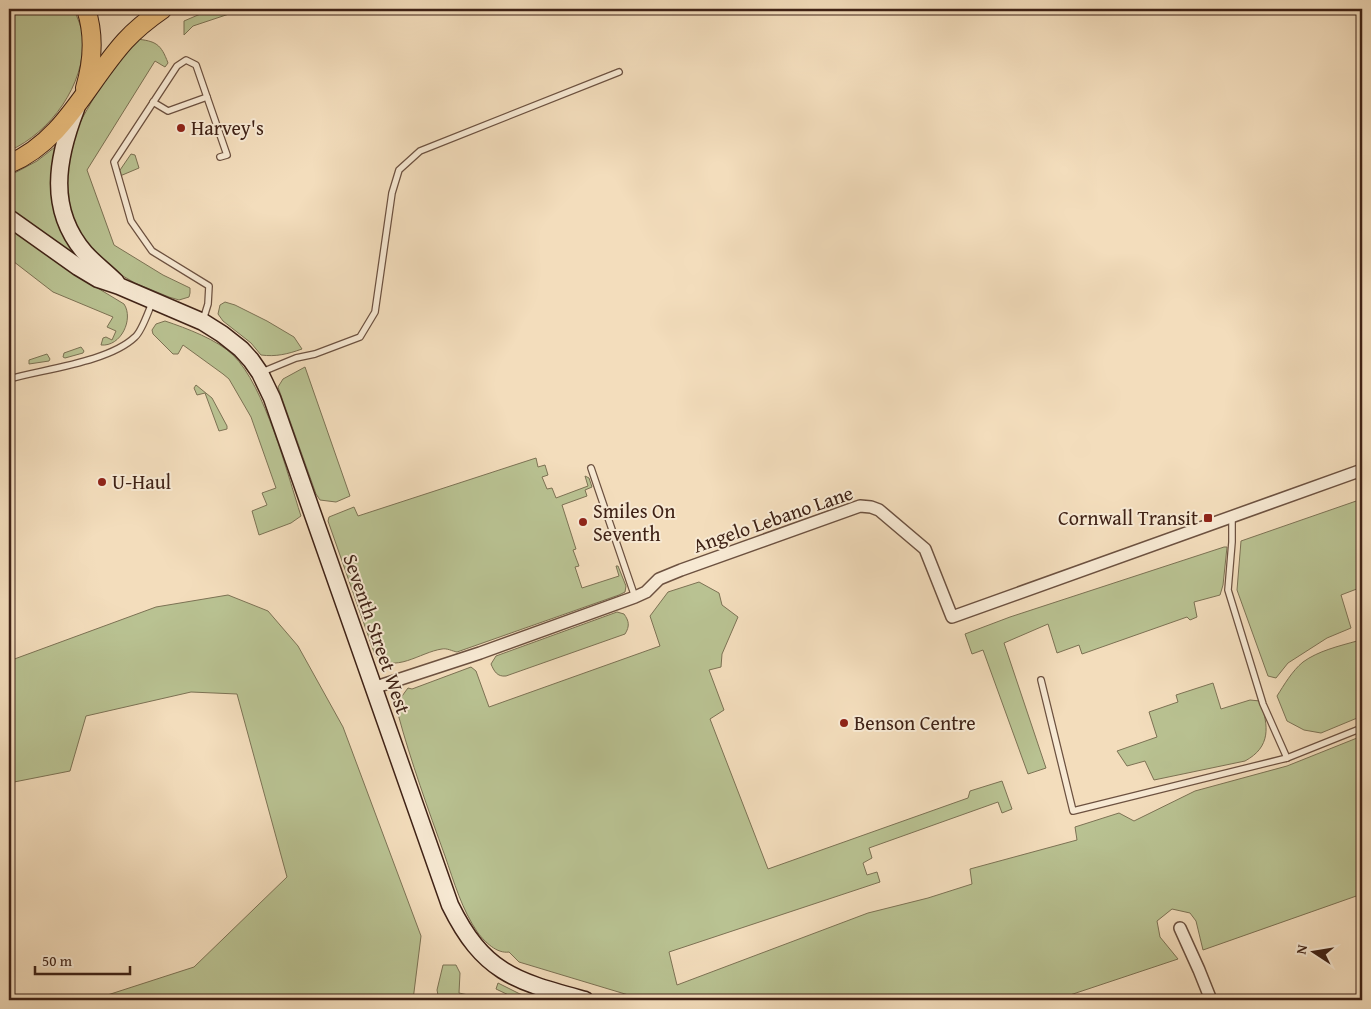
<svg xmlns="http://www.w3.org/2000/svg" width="1371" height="1009" font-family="'Gentium Book Plus',serif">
<rect width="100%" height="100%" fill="#f3ddbc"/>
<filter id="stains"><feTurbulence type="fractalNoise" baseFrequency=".004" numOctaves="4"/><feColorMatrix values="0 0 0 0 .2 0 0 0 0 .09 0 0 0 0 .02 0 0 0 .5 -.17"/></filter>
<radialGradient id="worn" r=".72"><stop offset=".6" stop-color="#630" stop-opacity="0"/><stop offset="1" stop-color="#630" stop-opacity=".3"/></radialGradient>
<g fill="#b9c292" stroke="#7c7254">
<path d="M 9,9 L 74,9 C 77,18 83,29 83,38 C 85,85 51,132 9,151 Z"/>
<path d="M 212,9 L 244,9 L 193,26 L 184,35 L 184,21 Z"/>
<path d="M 136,39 C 156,41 161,44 168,63 L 165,67 L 155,61 L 87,170 L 114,245 L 163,275 L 190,288 L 190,293 L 189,297 L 179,300 L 169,297 L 135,283 L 116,272 L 102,262 L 81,237 L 69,210 L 64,179 L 72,136 L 100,87 Z"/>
<path d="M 55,147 L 52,165 L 85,263 L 9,208 L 9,176 L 37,161 Z"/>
<path d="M 131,154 L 135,155 L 139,168 L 120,176 L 118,173 Z"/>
<path d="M 9,223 L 81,278 L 124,304 C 134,319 121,347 101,345 L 103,338 L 106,337 L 112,340 L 116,331 L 107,327 L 113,317 L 53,292 L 9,258 Z"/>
<path d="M 225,302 L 235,305 L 267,321 L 294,337 L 302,349 C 288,354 276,357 261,355 L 251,343 L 223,321 L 218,314 L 220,305 Z"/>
<path d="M 165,321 C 186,328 218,340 233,355 C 265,386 287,473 301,516 L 291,523 L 259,535 L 252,511 L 267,505 L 262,493 L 276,488 L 251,417 L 229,379 L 223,374 L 183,345 L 178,354 L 173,354 L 153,334 L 152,330 L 156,324 Z"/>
<path d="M 81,347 L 84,351 L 83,353 L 65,358 L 63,357 L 64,353 Z"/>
<path d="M 47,354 L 50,359 L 49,361 L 29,364 L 29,360 Z"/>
<path d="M 305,367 L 350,496 L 336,502 L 320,500 L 316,494 L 278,387 L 283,379 Z"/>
<path d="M 196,385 L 212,398 L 227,426 L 227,429 L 219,431 L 205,393 L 197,395 L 194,388 Z"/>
<path d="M 536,458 L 538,467 L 545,465 L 548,475 L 542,477 L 547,489 L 552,488 L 556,498 L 588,486 L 585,476 L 589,478 L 592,487 L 585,490 L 587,496 L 562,505 L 576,549 L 573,550 L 579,566 L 575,567 L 582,588 L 619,576 L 616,566 L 618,566 L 626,586 L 625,592 L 619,595 L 457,652 C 452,651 447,648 442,649 C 420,652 394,675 375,655 L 328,521 L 329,517 L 354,507 L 358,516 Z"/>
<path d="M 1362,499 L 1362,587 L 1341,595 L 1351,628 L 1327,638 L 1288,663 L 1276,678 L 1268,676 L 1237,590 L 1241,541 Z"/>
<path d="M 1224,547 L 1227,547 L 1223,585 L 1220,595 L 1194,602 L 1197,617 L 1190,620 L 1187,617 L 1082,654 L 1079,645 L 1057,653 L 1048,624 L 1004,643 L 1046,768 L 1028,774 L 983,650 L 972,654 L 965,634 L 1010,617 Z"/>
<path d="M 699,582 L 719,593 L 722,605 L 738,617 L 722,654 L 721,667 L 709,670 L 724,710 L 710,719 L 768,869 L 968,798 L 970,791 L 1002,781 L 1012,809 L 1002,813 L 998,802 L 869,848 L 872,858 L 863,863 L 867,875 L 877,872 L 880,882 L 669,952 L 677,985 L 868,913 L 928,898 L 972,884 L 970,869 L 1077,840 L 1075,827 L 1119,813 L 1134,821 L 1195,791 L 1287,766 L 1362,736 L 1362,894 L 1203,950 L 1196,921 L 1190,913 L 1172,909 L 1157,921 L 1160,937 L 1178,959 L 1055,1000 L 645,1000 L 519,962 L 509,952 C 497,954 485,942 478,933 C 462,910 454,882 445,856 C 428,809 411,762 398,714 C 396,703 402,696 408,688 L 412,689 L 471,667 L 476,671 L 489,707 L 660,646 L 650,616 L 668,592 Z"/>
<path d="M 228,595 L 268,611 L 298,646 L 343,727 L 421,936 L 413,1000 L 92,1000 L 194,967 L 287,877 L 237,694 L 191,692 L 86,716 L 70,771 L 9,783 L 9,661 L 156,607 Z"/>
<path d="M 617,612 L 624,614 C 629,621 630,626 625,634 L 506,676 C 497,677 494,671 491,664 L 496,656 Z"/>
<path d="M 1357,641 L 1362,657 L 1362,716 L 1321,733 L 1304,730 L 1287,721 L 1277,696 C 1284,685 1292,671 1303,662 C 1318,651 1339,646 1357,641 Z"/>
<path d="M 1213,683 L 1221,709 L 1250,700 L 1260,701 C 1269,726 1271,747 1245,761 L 1154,780 L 1145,761 L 1127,766 L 1117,751 L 1157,737 L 1149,712 L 1178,702 L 1176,695 Z"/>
<path d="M 443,965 L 456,965 L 460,973 L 459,993 L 482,998 L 485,1000 L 439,1000 L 437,990 Z"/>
<path d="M 498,983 L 520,994 L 542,1000 L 519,1000 L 496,989 Z"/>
</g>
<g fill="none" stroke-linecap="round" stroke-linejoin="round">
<defs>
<g id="lane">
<path d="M 153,102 L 168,111 L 207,97 L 227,155 L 220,157"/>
<path d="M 203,320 L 208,304 L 209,286 L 152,251 L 131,221 L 114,162 L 177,66 L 186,60 L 196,65 L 207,97"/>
<path d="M 262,372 L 296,358 L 315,354 L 360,337 L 375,312 L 392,193 L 399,170 L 420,151 L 619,72"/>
<path d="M 9,379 C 44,369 109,362 135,337 C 142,331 148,312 152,303"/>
<path d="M 591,468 L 635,597"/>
<path d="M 1041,680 L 1073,811 L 1287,758 L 1263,704 L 1228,590 L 1232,542 L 1232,517"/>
<path d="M 1287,758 L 1362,728"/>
</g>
<g id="street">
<path d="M 373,688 L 480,653 L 635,597 L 646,592 L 659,579 L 681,570 L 860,506 L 871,507 L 879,510 L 925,549 L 952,617 L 1362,470"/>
<path d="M 1180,928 L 1199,970 L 1211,1000"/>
</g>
<g id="secondary">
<path d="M 76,109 C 57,158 47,209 85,253 C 94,263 106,272 116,282"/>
<path d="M 9,218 L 78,267 L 98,279 L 119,286 L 203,322 L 222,334 L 241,349 L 251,360 L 260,373 L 272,398 L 450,905 C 484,974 516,981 585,1000"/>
</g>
<g id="primary">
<path d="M 85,88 C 93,61 95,36 86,9"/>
<path d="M 9,164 C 64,141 87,83 125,41 C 136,29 150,18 163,9"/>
</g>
</defs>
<use href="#lane" stroke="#6c5140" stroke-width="8"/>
<use href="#street" stroke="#6c5140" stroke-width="14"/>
<use href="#secondary" stroke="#3f2216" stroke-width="19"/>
<use href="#primary" stroke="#3f2216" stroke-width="20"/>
<use href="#lane" stroke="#f7e9d3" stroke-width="5.5"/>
<use href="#street" stroke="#f7e9d3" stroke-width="11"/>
<use href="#secondary" stroke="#f7e9d3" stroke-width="16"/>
<use href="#primary" stroke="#eabe7e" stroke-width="18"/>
</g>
<g fill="#8f2418" stroke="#f7e9d3" stroke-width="2">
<circle cx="181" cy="128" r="5"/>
<circle cx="102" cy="482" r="5"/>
<rect x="1203" y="513" width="10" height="10" rx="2.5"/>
<circle cx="583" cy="522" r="5"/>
<circle cx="844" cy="723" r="5"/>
</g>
<g text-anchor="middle" stroke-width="4" stroke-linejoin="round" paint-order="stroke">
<g font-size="20" fill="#3f2216" stroke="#f7e9d3" text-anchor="start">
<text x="191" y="135">Harvey's</text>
<text x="112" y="489">U-Haul</text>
<text x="593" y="518">Smiles On<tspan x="593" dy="23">Seventh</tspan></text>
<text x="1198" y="525" text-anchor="end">Cornwall Transit</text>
<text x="854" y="730">Benson Centre</text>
</g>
<g font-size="20" fill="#3f2216" stroke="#f7e9d3">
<text transform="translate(773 519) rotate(-19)" y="7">Angelo Lebano Lane</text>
<text transform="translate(377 634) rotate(71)" y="7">Seventh Street West</text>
</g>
</g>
<rect width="1371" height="1009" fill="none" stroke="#f3ddbc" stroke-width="30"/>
<rect x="10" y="10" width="1351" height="989" fill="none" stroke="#3f2216" stroke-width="2.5"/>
<rect x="15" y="15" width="1341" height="979" fill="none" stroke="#3f2216"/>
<g transform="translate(1314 952) rotate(282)" stroke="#f7e9d3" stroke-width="4" paint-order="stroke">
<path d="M0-4L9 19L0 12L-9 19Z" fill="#3f2216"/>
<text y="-8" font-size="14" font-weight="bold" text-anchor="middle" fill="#3f2216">N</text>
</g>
<path d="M35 966v8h95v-8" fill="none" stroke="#3f2216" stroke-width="2.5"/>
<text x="42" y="966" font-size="15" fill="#3f2216" stroke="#f7e9d3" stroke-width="4" paint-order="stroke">50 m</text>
<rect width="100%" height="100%" filter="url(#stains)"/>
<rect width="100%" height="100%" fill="url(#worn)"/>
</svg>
